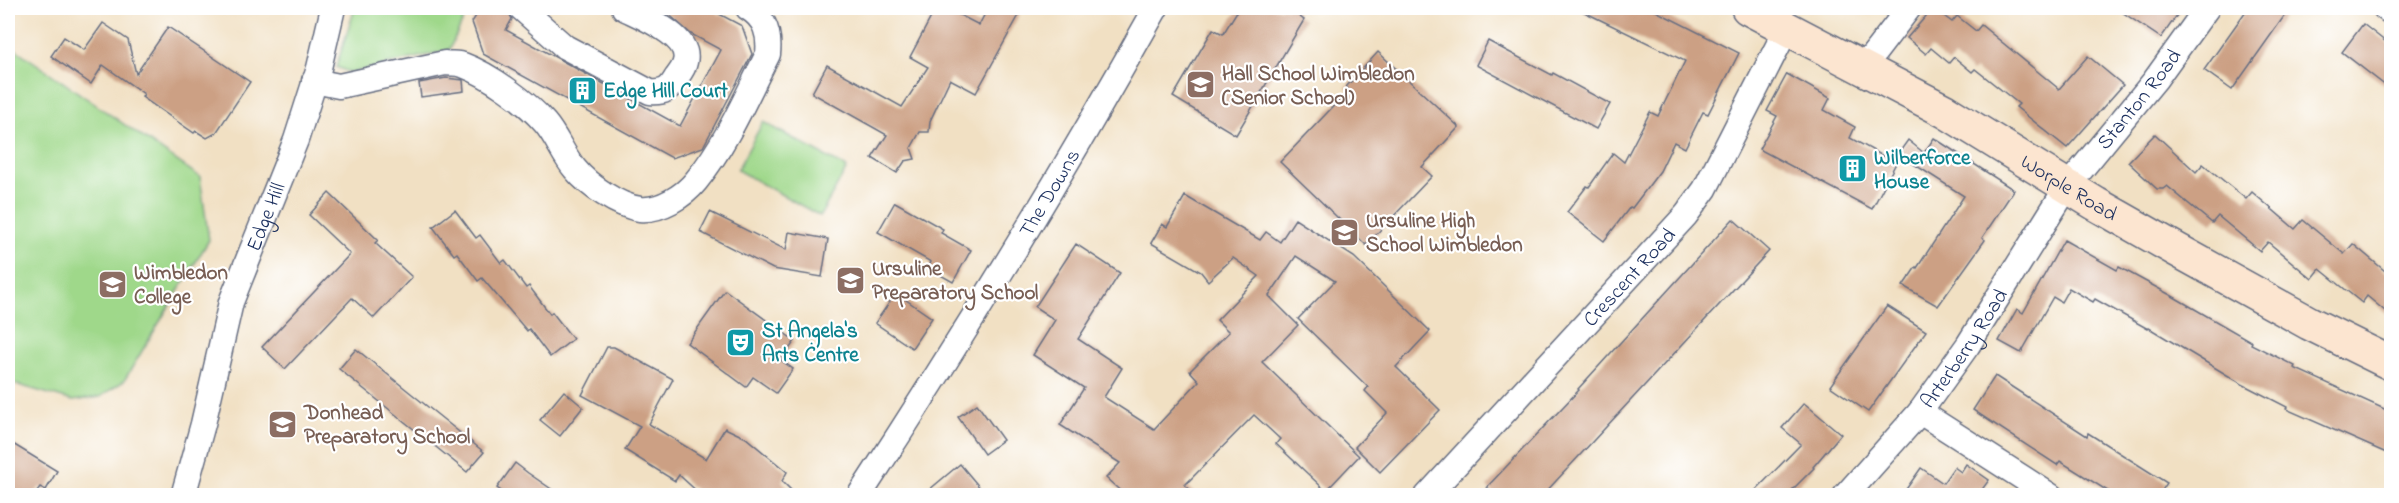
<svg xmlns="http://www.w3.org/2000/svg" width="2399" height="503" font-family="'Indie Flower',sans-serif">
<rect width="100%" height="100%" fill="#fff"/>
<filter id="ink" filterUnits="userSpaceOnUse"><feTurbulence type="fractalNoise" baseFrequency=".0167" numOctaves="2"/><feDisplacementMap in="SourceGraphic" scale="12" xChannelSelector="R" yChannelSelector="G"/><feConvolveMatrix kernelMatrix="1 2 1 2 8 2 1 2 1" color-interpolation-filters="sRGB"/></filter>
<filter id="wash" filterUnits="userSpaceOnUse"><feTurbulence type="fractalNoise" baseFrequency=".008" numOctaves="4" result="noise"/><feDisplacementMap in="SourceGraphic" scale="24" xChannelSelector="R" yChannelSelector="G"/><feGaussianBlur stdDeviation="1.35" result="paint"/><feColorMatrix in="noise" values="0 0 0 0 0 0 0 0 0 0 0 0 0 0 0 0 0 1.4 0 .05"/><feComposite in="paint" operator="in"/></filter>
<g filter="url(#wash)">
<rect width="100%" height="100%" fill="#f1e0c3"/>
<g fill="#9fd88a" stroke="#5d8474" stroke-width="1.5">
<path d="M 355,8 L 469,8 L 449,50 L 351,73 L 336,67 Z"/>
<path d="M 8,44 L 200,177 L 209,240 L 124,381 L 100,397 L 73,401 L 8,382 Z"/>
<path d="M 763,122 L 847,168 L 820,216 L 737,170 Z"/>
</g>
<g id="blocks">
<g fill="#cca084">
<path d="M 481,8 L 507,9 L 512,19 L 506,30 L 680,126 L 721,50 L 691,34 L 672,17 L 656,8 L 708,8 L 742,26 L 752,54 L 703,147 L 672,158 L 483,54 L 472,22 Z"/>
<path d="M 936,8 L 946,8 L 979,25 L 988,8 L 1023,8 L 976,93 L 950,79 L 930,121 L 929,132 L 920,132 L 911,148 L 915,159 L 905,161 L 897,173 L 872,158 L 887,135 L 812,93 L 827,65 L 902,107 L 928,67 L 910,57 Z"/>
<path d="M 1239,8 L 1300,8 L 1296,14 L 1304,20 L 1236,135 L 1173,97 L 1213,29 L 1223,34 Z"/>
<path d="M 1576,8 L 1650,8 L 1739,53 L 1708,114 L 1703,112 L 1685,148 L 1674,142 L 1660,171 L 1632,208 L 1630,207 L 1604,241 L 1567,212 L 1587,186 L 1589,187 L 1613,153 L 1624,162 L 1650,112 L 1658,116 L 1685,61 Z"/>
<path d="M 1933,8 L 1952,22 L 1957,16 L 1976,31 L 1981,25 L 2059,89 L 2088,56 L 2123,85 L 2067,148 L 2016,107 L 2019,104 L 1975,69 L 1972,72 L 1954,57 L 1949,63 L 1931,48 L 1926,54 L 1907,38 Z"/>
<path d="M 2116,8 L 2182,8 L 2161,38 Z"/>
<path d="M 2248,8 L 2290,8 L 2232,90 L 2204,70 Z"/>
<path d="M 103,23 L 128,40 L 136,74 L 168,27 L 250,82 L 216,133 L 207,138 L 196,131 L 194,133 L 142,97 L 144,94 L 103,65 L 91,84 L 51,56 L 64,37 L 84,50 Z"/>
<path d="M 2363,24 L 2391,46 L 2391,90 L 2342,52 Z"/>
<path d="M 1488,41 L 1552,75 L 1553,73 L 1610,104 L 1596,129 L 1476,65 Z"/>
<path d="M 1378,52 L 1459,127 L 1422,167 L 1432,176 L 1366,245 L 1280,162 L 1349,90 L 1346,87 Z"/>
<path d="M 1787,74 L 1830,98 L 1824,110 L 1855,127 L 1850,138 L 1896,163 L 1872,209 L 1759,149 L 1777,116 L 1767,111 Z"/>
<path d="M 446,78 L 463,80 L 464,91 L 421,97 L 419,83 Z"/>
<path d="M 2155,134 L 2196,172 L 2203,164 L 2246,199 L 2252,192 L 2295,229 L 2303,220 L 2344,254 L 2353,244 L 2391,276 L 2391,316 L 2367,296 L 2362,303 L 2320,269 L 2312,279 L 2268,242 L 2260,251 L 2218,216 L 2212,223 L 2167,186 L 2163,189 L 2157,189 L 2128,162 Z"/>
<path d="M 1934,138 L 2014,190 L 1982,238 L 1985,240 L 1938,306 L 1903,286 L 1916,267 L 1917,268 L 1964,196 L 1898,154 L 1908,140 L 1924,153 Z"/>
<path d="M 329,193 L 378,240 L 375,243 L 412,277 L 374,318 L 352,298 L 285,369 L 262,347 L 350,254 L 309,215 Z"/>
<path d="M 1185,196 L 1260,240 L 1266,232 L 1280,242 L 1295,219 L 1354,257 L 1430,331 L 1396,367 L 1440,410 L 1380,472 L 1355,447 L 1387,413 L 1365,391 L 1368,387 L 1298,319 L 1335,281 L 1296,256 L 1269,296 L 1298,325 L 1262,362 L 1359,456 L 1326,491 L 1276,444 L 1280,439 L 1254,415 L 1185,485 L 1196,495 L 1125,495 L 1106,478 L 1120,463 L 1060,425 L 1084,388 L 1033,355 L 1055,320 L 1035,307 L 1076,244 L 1120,273 L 1078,339 L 1122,368 L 1104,397 L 1154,429 L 1199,381 L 1190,371 L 1229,332 L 1217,320 L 1259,276 L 1233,258 L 1208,281 L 1201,272 L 1151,243 L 1162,224 L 1167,227 Z"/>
<path d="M 895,202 L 943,229 L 941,233 L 971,250 L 953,282 L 928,268 L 931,262 L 878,232 Z"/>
<path d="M 455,210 L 476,238 L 480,235 L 501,263 L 505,260 L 526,288 L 529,286 L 550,314 L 552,312 L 573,339 L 550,357 L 529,329 L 527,331 L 482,278 L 478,281 L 457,253 L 454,255 L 433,227 Z"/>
<path d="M 710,212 L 786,250 L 789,232 L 828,239 L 822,277 L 773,269 L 700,232 Z"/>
<path d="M 1733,219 L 1769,251 L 1543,495 L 1496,495 L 1487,487 L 1579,390 L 1578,389 Z"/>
<path d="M 2064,240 L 2117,270 L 2119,267 L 2174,297 L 2252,342 L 2251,344 L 2295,366 L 2294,368 L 2391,412 L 2391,455 L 2286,409 L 2287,407 L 2242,384 L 2149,328 L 2148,329 L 2095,299 L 2093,302 L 2069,288 L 2061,302 L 2053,297 L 2021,353 L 1999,341 L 2017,309 L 2023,313 Z"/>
<path d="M 725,290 L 795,341 L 781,360 L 793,369 L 776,393 L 753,377 L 746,387 L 687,343 Z"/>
<path d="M 896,293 L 932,318 L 912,348 L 875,323 Z"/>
<path d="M 1887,306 L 1926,331 L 1868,412 L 1830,386 Z"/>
<path d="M 607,347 L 614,347 L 673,379 L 649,424 L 706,459 L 725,428 L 746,438 L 787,472 L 782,481 L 796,495 L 701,495 L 679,475 L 675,481 L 625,450 L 640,426 L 582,395 Z"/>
<path d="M 356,349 L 484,452 L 467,472 L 339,369 Z"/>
<path d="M 1995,376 L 2087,436 L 2088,433 L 2167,483 L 2159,495 L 2114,495 L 2060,461 L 2057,465 L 1973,410 Z"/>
<path d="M 564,391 L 583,407 L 560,436 L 540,420 Z"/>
<path d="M 1804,403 L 1841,434 L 1813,467 L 1814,468 L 1787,495 L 1751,495 L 1801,444 L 1782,428 Z"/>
<path d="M 977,404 L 1003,440 L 984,454 L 958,417 Z"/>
<path d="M 8,441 L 57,471 L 46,490 L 40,487 L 34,495 L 8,495 Z"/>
<path d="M 515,463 L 528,473 L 560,495 L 507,495 L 497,488 Z"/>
<path d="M 960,464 L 986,495 L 923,495 Z"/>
<path d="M 1966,464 L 1989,480 L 1978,495 L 1902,495 L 1921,468 L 1943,483 L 1954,467 L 1961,472 Z"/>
</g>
</g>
</g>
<g filter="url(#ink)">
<use href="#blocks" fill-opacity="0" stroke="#666d81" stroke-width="1.5"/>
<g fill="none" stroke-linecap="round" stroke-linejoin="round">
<defs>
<g id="street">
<path d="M 521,8 L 565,47 L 650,92 C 664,93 669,90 676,78 C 679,74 684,68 685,62 C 692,36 642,17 624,8"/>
<path d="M 2385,8 L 2392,13"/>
<path d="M 1863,68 L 1909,8"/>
<path d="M 314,81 L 339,86 L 445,63 C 451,64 458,63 463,65 C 490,75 527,102 545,123 C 557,137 563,155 575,169 C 588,185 618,206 640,209 C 660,211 684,196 696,181 C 727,143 746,97 768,54 C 770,34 765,18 748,8"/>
<path d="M 1920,412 L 2051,496"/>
<path id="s1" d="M 183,496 L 203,424 L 231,302 L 296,140 L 319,68 L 333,8"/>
<path id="s2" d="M 859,496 C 964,336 1063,174 1156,8"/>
<path id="s3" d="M 1427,496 L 1686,215 L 1705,189 L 1787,28"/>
<path id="s4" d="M 1845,496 L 1920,412 L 1968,345 L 2067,187 L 2155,80 L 2207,8"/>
</g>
<g id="secondary">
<path id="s5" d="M 1748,8 L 1945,111 L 2096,204 L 2177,250 L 2309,323 L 2392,364"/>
</g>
</defs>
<use href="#street" stroke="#666d81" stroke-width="27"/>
<use href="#secondary" stroke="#666d81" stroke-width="36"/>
<use href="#street" stroke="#fff" stroke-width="24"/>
<use href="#secondary" stroke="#fce5d0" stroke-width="33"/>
</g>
</g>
<defs>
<symbol id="school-square" viewBox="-11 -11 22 22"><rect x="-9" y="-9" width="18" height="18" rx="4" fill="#8d6e63" stroke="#fff"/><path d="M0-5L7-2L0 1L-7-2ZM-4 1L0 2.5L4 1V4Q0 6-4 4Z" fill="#fff"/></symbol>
<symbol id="building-square" viewBox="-11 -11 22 22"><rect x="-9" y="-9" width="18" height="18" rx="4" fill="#0f9aa8" stroke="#fff"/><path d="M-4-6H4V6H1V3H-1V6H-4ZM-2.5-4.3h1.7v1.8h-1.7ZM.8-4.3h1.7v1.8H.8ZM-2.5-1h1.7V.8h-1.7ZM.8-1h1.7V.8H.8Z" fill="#fff"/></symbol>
<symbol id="theatre-square" viewBox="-11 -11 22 22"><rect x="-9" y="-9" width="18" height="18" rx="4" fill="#0f9aa8" stroke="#fff"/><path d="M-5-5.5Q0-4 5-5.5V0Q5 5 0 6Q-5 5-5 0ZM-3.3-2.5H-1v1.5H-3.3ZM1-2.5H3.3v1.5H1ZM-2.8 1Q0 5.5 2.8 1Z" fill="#fff"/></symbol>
</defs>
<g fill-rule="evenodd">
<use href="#school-square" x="1184" y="68" width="33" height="33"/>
<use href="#building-square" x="566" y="74" width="33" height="33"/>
<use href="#building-square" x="1836" y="152" width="33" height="33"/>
<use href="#school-square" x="1328" y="216" width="33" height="33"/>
<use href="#school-square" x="834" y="264" width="33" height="33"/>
<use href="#school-square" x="96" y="268" width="33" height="33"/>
<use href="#theatre-square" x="724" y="326" width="33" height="33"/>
<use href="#school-square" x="266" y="408" width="33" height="33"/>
</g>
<g text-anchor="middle" stroke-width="4.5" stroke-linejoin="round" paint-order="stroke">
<g font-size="21" font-weight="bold" fill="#785e54" stroke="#fff" text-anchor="start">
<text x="1222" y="80">Hall School Wimbledon<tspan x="1222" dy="24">(Senior School)</tspan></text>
<text x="1366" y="227">Ursuline High<tspan x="1366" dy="24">School Wimbledon</tspan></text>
<text x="872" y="275">Ursuline<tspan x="872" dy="24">Preparatory School</tspan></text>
<text x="134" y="279">Wimbledon<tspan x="134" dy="24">College</tspan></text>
<text x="304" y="419">Donhead<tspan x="304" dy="24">Preparatory School</tspan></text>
</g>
<g font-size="21" font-weight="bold" fill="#0d838f" stroke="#fff" text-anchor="start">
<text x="603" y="97">Edge Hill Court</text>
<text x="1874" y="164">Wilberforce<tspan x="1874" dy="24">House</tspan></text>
<text x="762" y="337">St Angela's<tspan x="762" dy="24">Arts Centre</tspan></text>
</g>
<g font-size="21" fill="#1b2f5e" stroke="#fff">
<text dy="7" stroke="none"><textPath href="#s4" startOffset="495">Stanton Road</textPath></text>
<text dy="7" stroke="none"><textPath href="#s5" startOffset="368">Worple Road</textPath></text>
<text dy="7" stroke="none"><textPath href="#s2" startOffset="358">The Downs</textPath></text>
<text dy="7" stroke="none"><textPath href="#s1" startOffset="292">Edge Hill</textPath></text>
<text dy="7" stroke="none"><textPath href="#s3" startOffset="298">Crescent Road</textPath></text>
<text dy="7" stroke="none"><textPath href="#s4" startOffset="190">Arterberry Road</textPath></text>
</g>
</g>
<rect width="2399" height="503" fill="none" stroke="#fff" stroke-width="30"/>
</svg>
